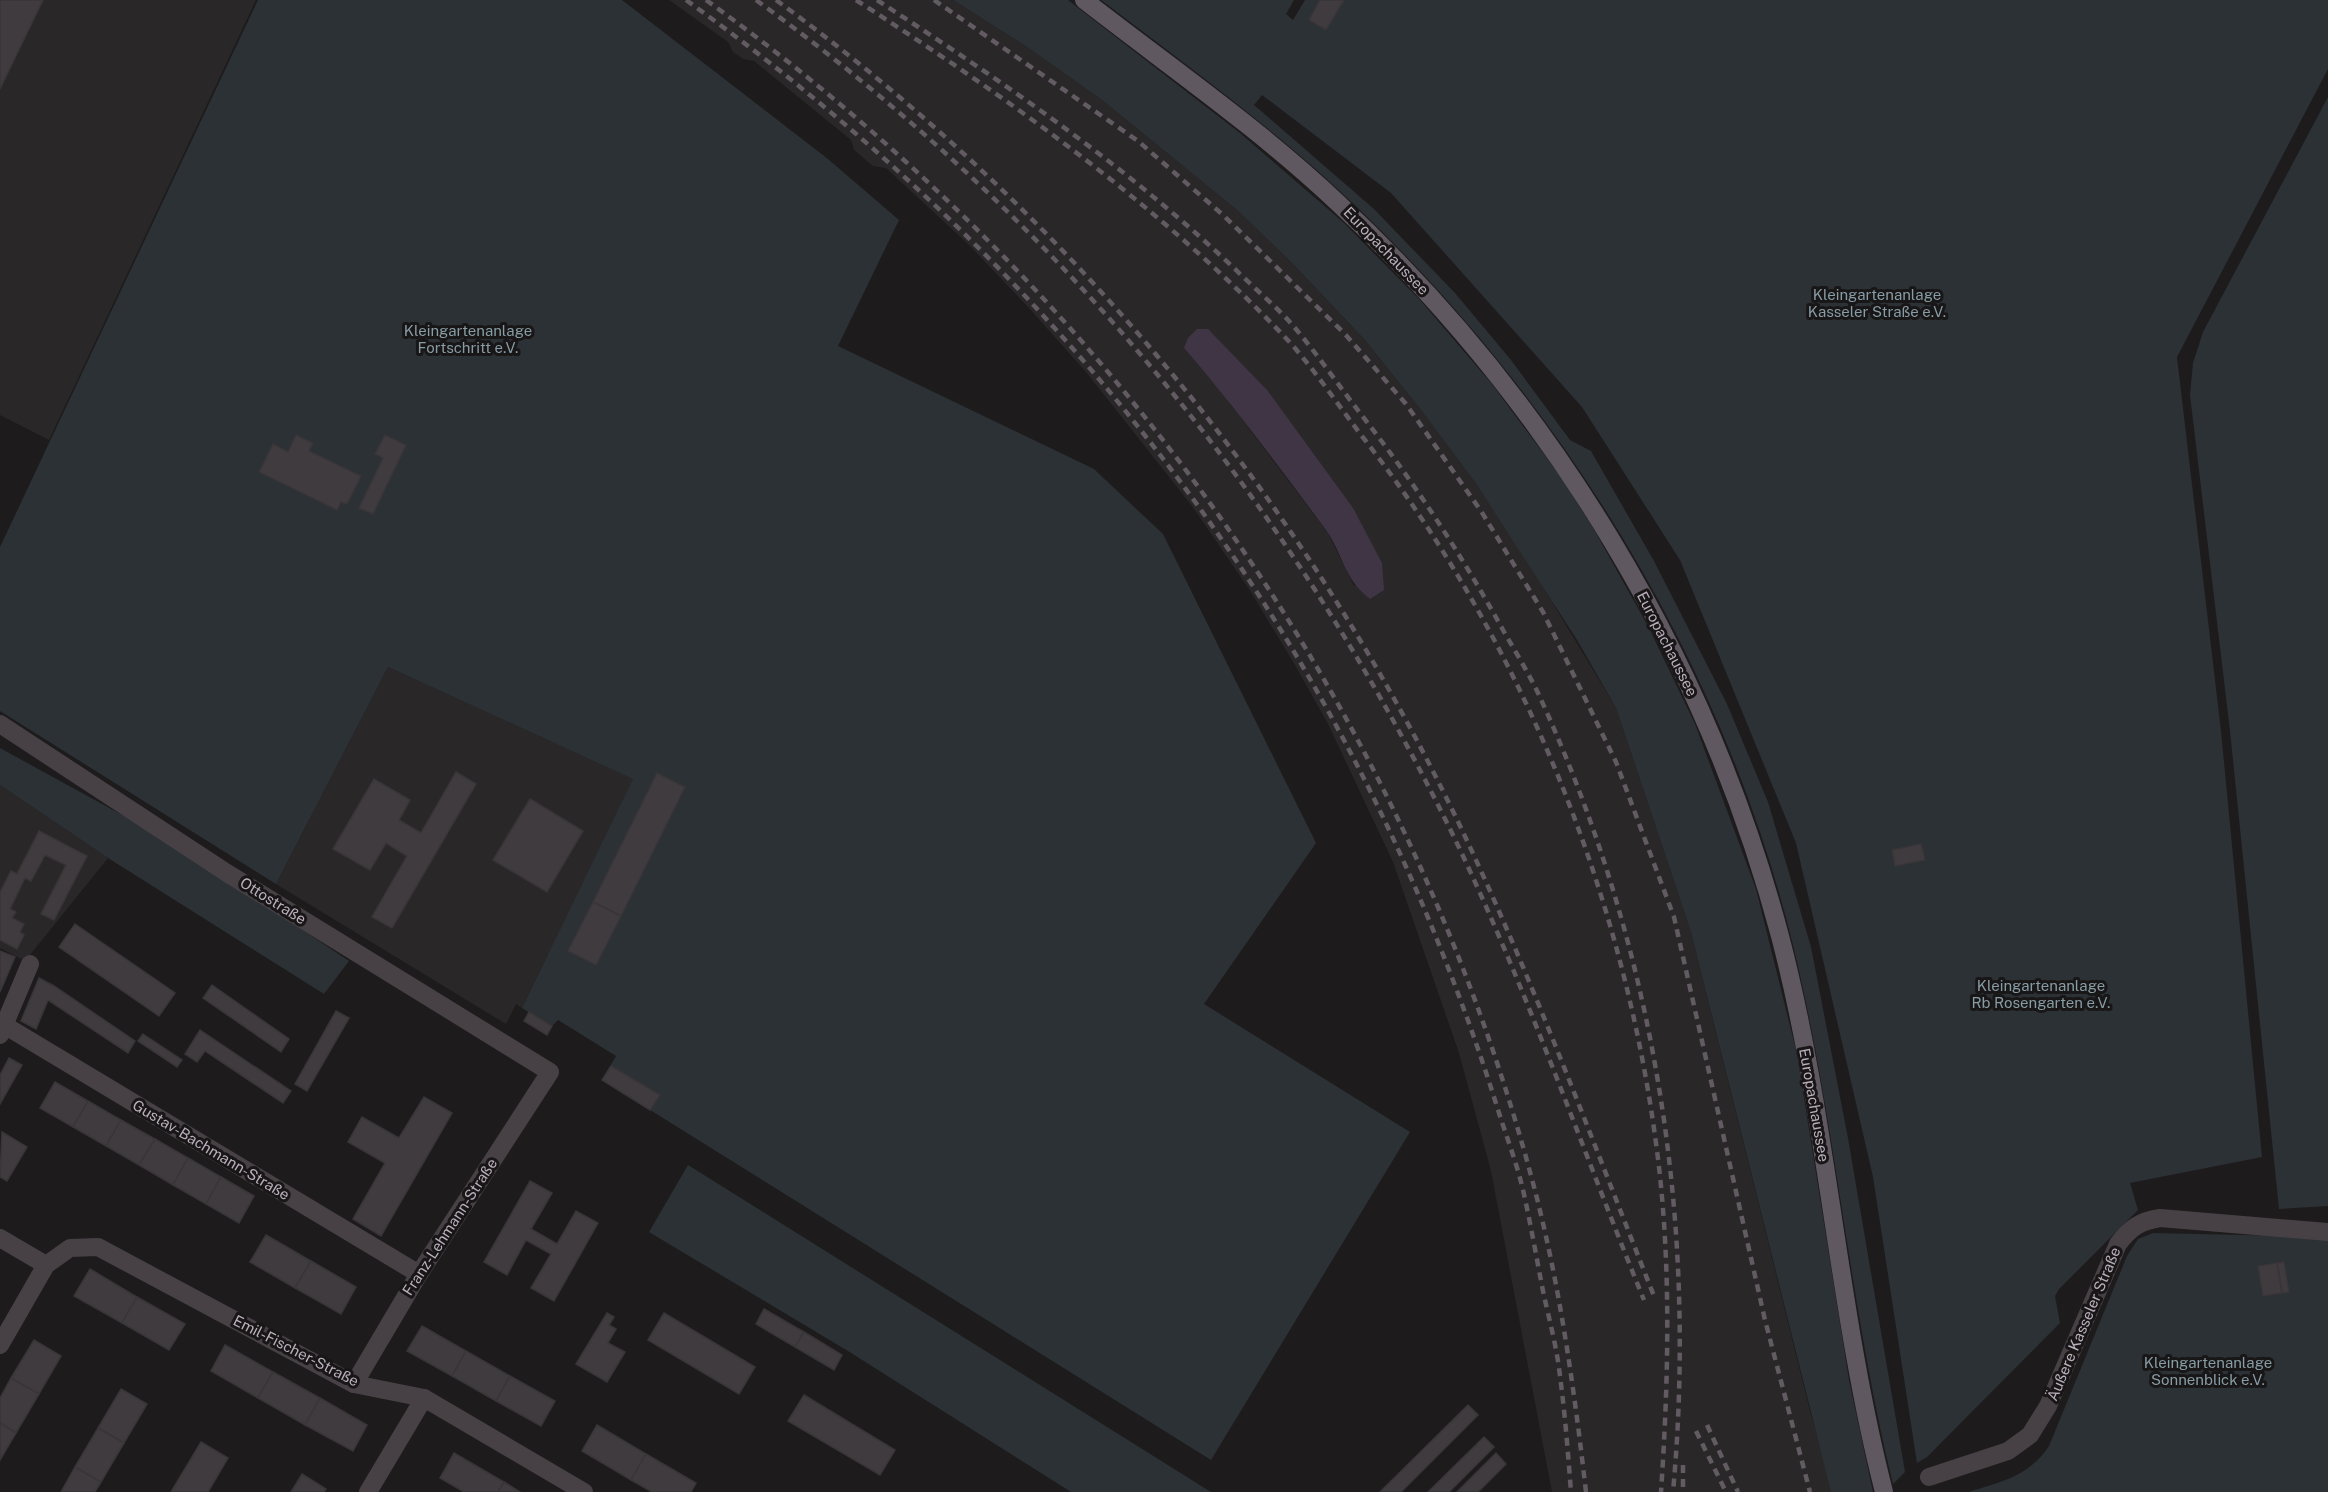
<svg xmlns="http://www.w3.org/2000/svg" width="2328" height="1492" font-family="'Public Sans',sans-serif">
<rect width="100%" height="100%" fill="#1d1b1c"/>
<g fill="#2a2729" fill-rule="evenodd">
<path d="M 0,0 L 256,0 L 49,440 L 0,415 Z"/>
<path d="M 669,0 L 953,0 L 1027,47 L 1102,100 L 1237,210 L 1292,263 L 1364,339 L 1421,410 L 1477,485 L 1528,562 L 1616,708 L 1691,932 L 1810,1411 L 1824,1460 L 1839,1492 L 1552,1492 L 1491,1171 L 1459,1053 L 1393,862 L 1328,724 L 1295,665 L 1249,589 L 1192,506 L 1086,372 L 1028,307 L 969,245 L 886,168 L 873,166 L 854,150 L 851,140 L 754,61 L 743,59 L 733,52 L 728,42 ZM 1184,348 L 1382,563 L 1354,586 L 1328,533 L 1225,397 Z"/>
<path d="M 388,667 L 634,779 L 522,1008 L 516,1004 L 506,1024 L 276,884 Z"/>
<path d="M 0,785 L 108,858 L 25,961 L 0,948 Z"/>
</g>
<g fill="#2b3134">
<path d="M 258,0 L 622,0 L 828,159 L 899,220 L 838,346 L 1094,469 L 1163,534 L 1316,843 L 1204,1004 L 1410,1132 L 1211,1460 L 602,1080 L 616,1056 L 558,1020 L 552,1026 L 522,1008 L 633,779 L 388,667 L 276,884 L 0,711 L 0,547 Z"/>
<path d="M 953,0 L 1068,0 L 1240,133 L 1343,222 L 1420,300 L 1491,383 L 1558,473 L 1592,526 L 1649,628 L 1695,724 L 1756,889 L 1797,1054 L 1849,1380 L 1873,1492 L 1831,1492 L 1691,932 L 1616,708 L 1577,640 L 1477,485 L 1421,410 L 1364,339 L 1292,263 L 1237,210 L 1102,100 L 1027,47 Z"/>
<path d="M 1101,0 L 1294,0 L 1286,14 L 1293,20 L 1305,0 L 2328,0 L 2328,69 L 2177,357 L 2221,731 L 2262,1157 L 2130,1183 L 2138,1210 L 2059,1289 L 2055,1296 L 2060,1323 L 1927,1457 L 1917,1463 L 1873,1177 L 1796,843 L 1680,560 L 1582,407 L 1391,193 L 1262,95 L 1254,105 L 1374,209 L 1455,293 L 1511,360 L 1570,440 L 1591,451 L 1654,561 L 1727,704 L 1768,802 L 1811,947 L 1848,1138 L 1905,1472 L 1893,1484 C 1849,1305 1836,1120 1792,941 C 1723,663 1565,407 1360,210 C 1280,133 1189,67 1101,0 Z"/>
<path d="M 2328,97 L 2328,1206 L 2279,1209 L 2230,731 L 2190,395 L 2193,363 L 2203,332 Z"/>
<path d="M 0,748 L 166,839 L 349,961 L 324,994 L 108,858 L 0,785 Z"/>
<path d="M 688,1165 L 1211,1492 L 1071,1492 L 848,1351 L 649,1232 Z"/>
<path d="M 2153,1233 L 2328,1237 L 2328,1492 L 1969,1492 C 2003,1481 2028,1477 2049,1446 L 2127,1256 L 2138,1239 Z"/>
</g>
<path fill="#403545" d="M 1197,329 L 1208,329 L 1267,390 L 1353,508 L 1382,563 L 1384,590 L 1370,599 C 1343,578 1344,556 1326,530 C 1280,468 1234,406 1184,348 L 1188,338 Z"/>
<g fill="#3f3b3e" stroke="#393538" stroke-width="1.5">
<path d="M 0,0 L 43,0 L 0,89 Z"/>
<path d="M 1320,0 L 1344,0 L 1326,30 L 1309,20 Z"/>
<path d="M 296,435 L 313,443 L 309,451 L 361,476 L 347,504 L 341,502 L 337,510 L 259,472 L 273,444 L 288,452 Z"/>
<path d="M 385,435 L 406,445 L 373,514 L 359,508 L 383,458 L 375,454 Z"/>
<path d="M 456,772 L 476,784 L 392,928 L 372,917 L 407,856 L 386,843 L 370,870 L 333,849 L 374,779 L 410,800 L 399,820 L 421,833 Z"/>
<path d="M 657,773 L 685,787 L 621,916 L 593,902 Z"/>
<path d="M 530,799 L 583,831 L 547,892 L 493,860 Z"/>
<path d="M 39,831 L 87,856 L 54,920 L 41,914 L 66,865 L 45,855 L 31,881 L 25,878 L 10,909 L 16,912 L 12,918 L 24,924 L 20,932 L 24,935 L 17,949 L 0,940 L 0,892 L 11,871 L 17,874 Z"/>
<path d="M 1921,844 L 1925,860 L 1895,866 L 1892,850 Z"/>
<path d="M 593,902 L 621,916 L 596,965 L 568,951 Z"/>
<path d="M 75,924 L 175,993 L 159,1016 L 59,947 Z"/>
<path d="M 0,951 L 15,957 L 0,992 Z"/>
<path d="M 39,978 L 54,986 L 135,1041 L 128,1053 L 48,1000 L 36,1029 L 21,1021 Z"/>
<path d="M 212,985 L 289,1039 L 281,1052 L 203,998 Z"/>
<path d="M 336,1011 L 349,1018 L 307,1091 L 295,1084 Z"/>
<path d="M 529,1012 L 552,1026 L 547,1035 L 524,1021 Z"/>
<path d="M 200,1030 L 291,1091 L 283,1103 L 205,1051 L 197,1062 L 185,1054 Z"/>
<path d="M 143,1034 L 182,1060 L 177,1067 L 138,1041 Z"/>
<path d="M 9,1058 L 22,1065 L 0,1104 L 0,1075 Z"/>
<path d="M 611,1066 L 660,1095 L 650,1110 L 602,1080 Z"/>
<path d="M 55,1082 L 88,1101 L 73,1127 L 40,1108 Z"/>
<path d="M 424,1097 L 452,1113 L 381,1236 L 353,1219 L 385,1163 L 348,1142 L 362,1117 L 399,1138 Z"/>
<path d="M 88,1101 L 121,1120 L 106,1146 L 73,1127 Z"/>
<path d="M 121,1120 L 155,1139 L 139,1165 L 106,1146 Z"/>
<path d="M 2,1132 L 27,1147 L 7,1181 L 0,1177 Z"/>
<path d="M 155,1139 L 188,1158 L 173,1185 L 139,1165 Z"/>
<path d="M 188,1158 L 221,1177 L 206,1204 L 173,1185 Z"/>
<path d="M 221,1177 L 254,1196 L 239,1223 L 206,1204 Z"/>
<path d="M 530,1181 L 552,1193 L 531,1229 L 557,1244 L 576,1211 L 598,1223 L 554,1301 L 531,1288 L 551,1254 L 526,1240 L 507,1275 L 484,1262 Z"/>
<path d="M 266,1235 L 311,1261 L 295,1288 L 250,1262 Z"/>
<path d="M 311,1261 L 356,1287 L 341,1314 L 295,1288 Z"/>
<path d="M 2284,1262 L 2289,1292 L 2282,1293 L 2277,1263 Z"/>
<path d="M 2277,1263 L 2282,1293 L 2263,1296 L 2258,1266 Z"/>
<path d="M 90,1269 L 137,1297 L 122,1323 L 74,1296 Z"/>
<path d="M 137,1297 L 185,1324 L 169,1350 L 122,1323 Z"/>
<path d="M 764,1309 L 804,1332 L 795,1347 L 756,1324 Z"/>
<path d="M 607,1313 L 614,1317 L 609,1325 L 616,1329 L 608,1343 L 625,1352 L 607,1382 L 576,1364 Z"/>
<path d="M 664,1313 L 755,1367 L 739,1394 L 648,1340 Z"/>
<path d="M 422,1326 L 466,1351 L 452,1376 L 407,1351 Z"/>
<path d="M 804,1332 L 842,1355 L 834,1370 L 795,1347 Z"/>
<path d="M 34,1340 L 61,1356 L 39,1394 L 11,1378 Z"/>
<path d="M 225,1345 L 273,1372 L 258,1398 L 211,1371 Z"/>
<path d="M 466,1351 L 510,1376 L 496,1401 L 452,1376 Z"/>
<path d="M 273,1372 L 320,1398 L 305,1425 L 258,1398 Z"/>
<path d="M 510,1376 L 555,1401 L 541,1426 L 496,1401 Z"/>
<path d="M 11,1378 L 39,1394 L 16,1433 L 0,1423 L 0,1398 Z"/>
<path d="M 121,1389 L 147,1404 L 124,1443 L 98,1428 Z"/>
<path d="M 804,1395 L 895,1450 L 880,1475 L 788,1421 Z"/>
<path d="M 320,1398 L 367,1425 L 353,1451 L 305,1425 Z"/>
<path d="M 1468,1405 L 1478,1415 L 1401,1492 L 1380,1492 Z"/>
<path d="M 0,1423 L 16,1433 L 0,1460 Z"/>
<path d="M 597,1425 L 646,1454 L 631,1480 L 582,1451 Z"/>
<path d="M 98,1428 L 124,1443 L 101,1482 L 75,1467 Z"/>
<path d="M 1484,1437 L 1494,1447 L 1449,1492 L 1428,1492 Z"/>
<path d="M 201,1442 L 228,1458 L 208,1492 L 171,1492 Z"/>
<path d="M 454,1453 L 504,1482 L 498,1492 L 464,1492 L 440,1478 Z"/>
<path d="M 1496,1453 L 1506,1464 L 1478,1492 L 1457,1492 Z"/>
<path d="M 646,1454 L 696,1483 L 691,1492 L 652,1492 L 631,1480 Z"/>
<path d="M 75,1467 L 101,1482 L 95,1492 L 61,1492 Z"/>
<path d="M 302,1474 L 326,1489 L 324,1492 L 291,1492 Z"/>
<path d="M 504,1482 L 520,1492 L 498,1492 Z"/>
</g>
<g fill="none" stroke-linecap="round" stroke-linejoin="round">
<g stroke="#474146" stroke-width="18">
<path d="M 0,724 L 227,873 L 550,1072 L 419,1274 L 354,1384"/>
<path d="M 4,1025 L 419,1274"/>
<path d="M 0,1035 L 30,964"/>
<path d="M 0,1238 L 46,1265"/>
<path d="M 0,1345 L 46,1265 L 70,1248 L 98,1247 L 354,1384 L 424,1398 L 584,1492"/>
<path d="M 1929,1477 L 2008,1451 L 2030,1435 L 2048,1406 L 2118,1244 C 2130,1228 2140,1221 2160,1218 L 2328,1232"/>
<path d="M 368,1492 L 424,1398"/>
</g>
<path stroke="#605860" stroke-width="18" d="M 1084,0 C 1170,67 1260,129 1339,204 C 1550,401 1706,657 1780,936 C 1828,1119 1837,1309 1884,1492"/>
<g stroke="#625b62" stroke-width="4.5" stroke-dasharray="8 6" stroke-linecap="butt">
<path d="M 686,0 C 1026,244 1287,561 1442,952 C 1463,1005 1482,1058 1499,1113 C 1507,1138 1517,1164 1523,1190 C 1531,1225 1537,1261 1544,1296 C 1550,1322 1557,1349 1560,1376 C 1565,1414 1568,1453 1571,1492"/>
<path d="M 706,0 C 1106,287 1406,705 1533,1183 C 1560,1285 1574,1388 1586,1492"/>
<path d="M 756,0 C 1059,219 1286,496 1451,831 C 1525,983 1580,1144 1644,1300"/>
<path d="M 776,0 C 1070,214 1306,502 1462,830 C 1534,982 1592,1140 1654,1296"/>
<path d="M 856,0 C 1008,98 1155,202 1281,333 C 1312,365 1337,404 1365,440 C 1528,650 1631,912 1660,1176 C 1671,1282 1668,1387 1661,1492"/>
<path d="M 877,0 C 1003,82 1127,166 1236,270 C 1253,287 1272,303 1288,320 C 1314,349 1336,382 1360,413 C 1414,482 1461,554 1503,630 C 1515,651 1528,672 1538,693 C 1654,944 1698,1218 1673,1492"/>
<path d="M 934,0 L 1138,141 L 1223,215 L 1345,334 L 1406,404 L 1481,511 L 1543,612 L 1616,762 L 1674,917 L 1765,1320 L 1810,1492"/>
<path d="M 1707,1425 L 1738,1492"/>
<path d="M 1696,1431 L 1726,1492"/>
<path d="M 1683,1465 L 1683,1492"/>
</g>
</g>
<g text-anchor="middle" stroke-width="6" stroke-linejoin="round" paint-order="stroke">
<g font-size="15" fill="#baafbb" stroke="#181617">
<text transform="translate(1386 251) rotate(46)" y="5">Europachaussee</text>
<text transform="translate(1667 644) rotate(63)" y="5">Europachaussee</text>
<text transform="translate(273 901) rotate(32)" y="5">Ottostraße</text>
<text transform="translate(1814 1105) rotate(80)" y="5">Europachaussee</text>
<text transform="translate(211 1150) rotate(31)" y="5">Gustav-Bachmann-Straße</text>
<text transform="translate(450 1227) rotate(-57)" y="5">Franz-Lehmann-Straße</text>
<text transform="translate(2084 1324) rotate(-67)" y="5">Äußere Kasseler Straße</text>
<text transform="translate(296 1351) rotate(27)" y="5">Emil-Fischer-Straße</text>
</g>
<g font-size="15" fill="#879ca4" stroke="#181617">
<text x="1877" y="300">Kleingartenanlage<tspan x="1877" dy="17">Kasseler Straße e.V.</tspan></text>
<text x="468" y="336">Kleingartenanlage<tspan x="468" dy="17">Fortschritt e.V.</tspan></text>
<text x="2041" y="991">Kleingartenanlage<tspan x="2041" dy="17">Rb Rosengarten e.V.</tspan></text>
<text x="2208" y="1368">Kleingartenanlage<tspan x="2208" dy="17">Sonnenblick e.V.</tspan></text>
</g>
</g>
</svg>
